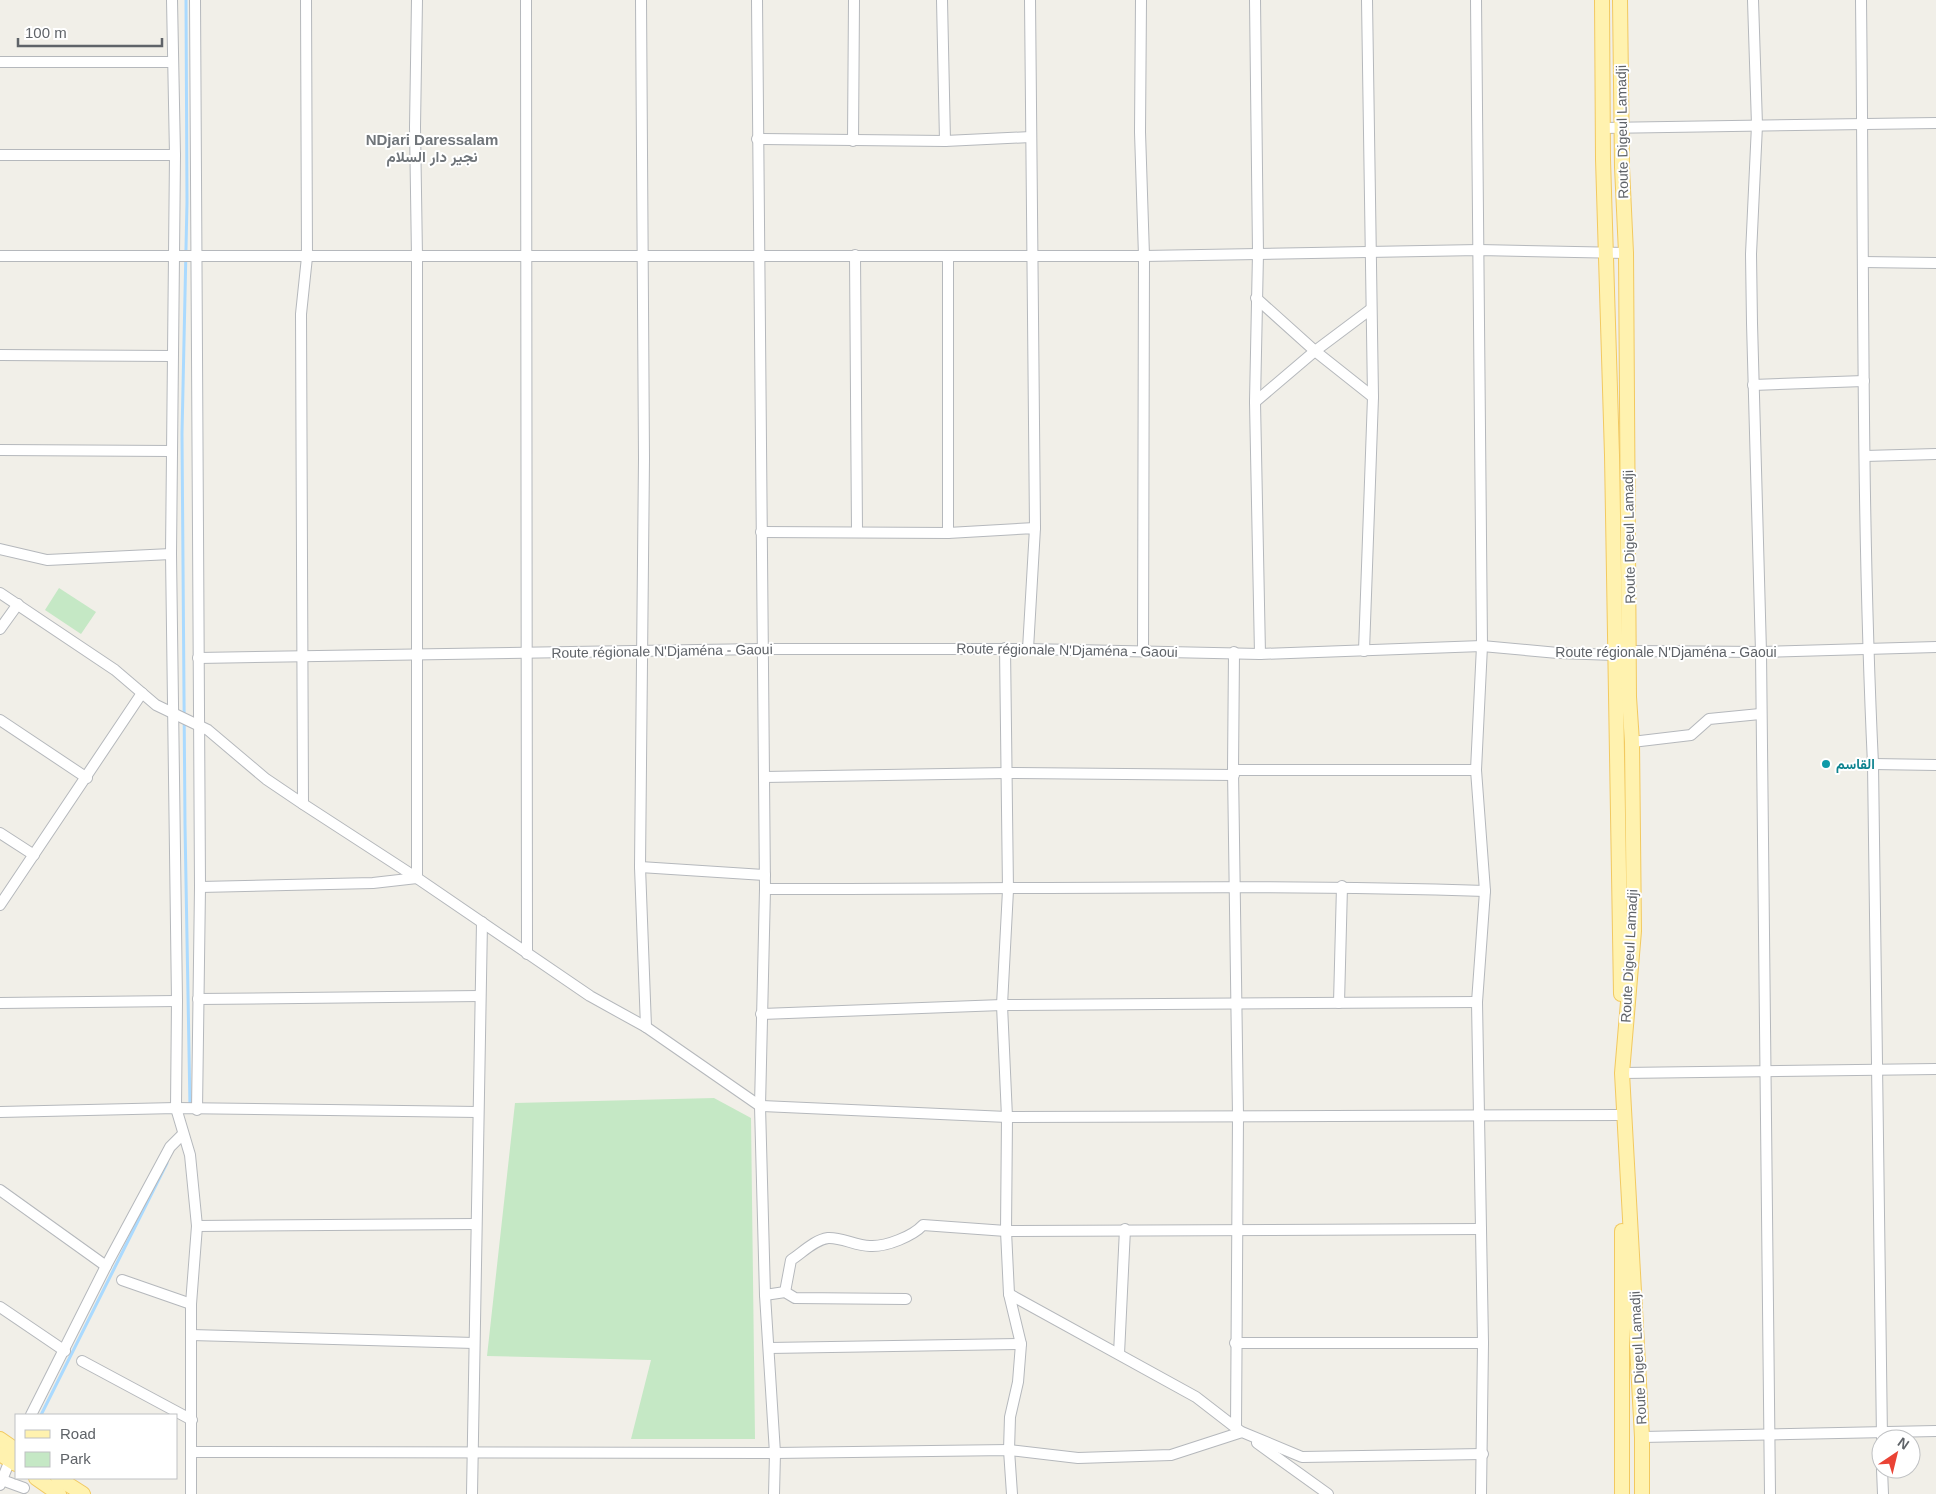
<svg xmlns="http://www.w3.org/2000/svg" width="1936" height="1494" font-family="Arial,Vazirmatn,sans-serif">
<rect width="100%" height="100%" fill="#f1efe8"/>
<g fill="#c5e8c5">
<path d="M 59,588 L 96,612 L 81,634 L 45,610 Z"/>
<path d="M 714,1098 L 751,1118 L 755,1439 L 631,1439 L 651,1360 L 487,1356 L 515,1103 Z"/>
</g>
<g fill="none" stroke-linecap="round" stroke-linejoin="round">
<g stroke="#aadaff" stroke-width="3">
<path d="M 186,0 L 187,202 L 182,434 L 185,825 L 190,1107"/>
<path d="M 41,1415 L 167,1163"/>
</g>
<defs>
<g id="minor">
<path d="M 172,0 L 175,155 L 171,554 L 177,1001 L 176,1108 L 190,1155 L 197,1226 L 191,1304 L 191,1494"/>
<path d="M 195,0 L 200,887 L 197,1110"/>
<path d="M 526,0 L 527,954"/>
<path d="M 641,0 L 644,458 L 640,867 L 646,1027"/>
<path d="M 757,0 L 765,889 L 760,1106 L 765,1295 L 775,1453 L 774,1494"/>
<path d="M 942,0 L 945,141"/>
<path d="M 1030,0 L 1035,528"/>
<path d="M 1141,0 L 1140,132 L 1144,256 L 1143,651"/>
<path d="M 1255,0 L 1258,253 L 1255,402 L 1260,654"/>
<path d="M 1476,0 L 1482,646 L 1476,770 L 1485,891 L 1477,1002 L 1483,1343 L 1481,1494"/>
<path d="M 1753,0 L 1757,125 L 1751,254 L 1752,323 L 1761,652 L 1770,1494"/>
<path d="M 1861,0 C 1864,255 1861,510 1873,764 L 1882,1439"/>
<path d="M 0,62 L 172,62"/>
<path d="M 1603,128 L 1936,123"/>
<path d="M 757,139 L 945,141 L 1031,137"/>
<path d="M 853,141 L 854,0"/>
<path d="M 0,155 L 175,155"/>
<path d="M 855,255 L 857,532"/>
<path d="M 0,256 L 1144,256 L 1479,250 L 1626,253"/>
<path d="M 1863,262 L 1936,263"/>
<path d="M 1256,298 L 1315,351 L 1373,397"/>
<path d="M 0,355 L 172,356"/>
<path d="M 1753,385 L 1864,381"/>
<path d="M 1255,402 L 1315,351 L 1371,309"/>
<path d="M 0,450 L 171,451"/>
<path d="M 1865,456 L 1936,454"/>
<path d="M 761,532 L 948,533 L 1035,528 L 1028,649"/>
<path d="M 948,533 L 948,256"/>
<path d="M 0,549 L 47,560 L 171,554"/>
<path d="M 0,593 L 115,670 L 156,705 L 208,730 L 266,779 L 303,804 L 417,878 L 590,996 L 646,1027 L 760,1106 L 1007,1117 L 1622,1115"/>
<path d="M 0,629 L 18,604"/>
<path d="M 1005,648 L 1008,890 L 1002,1005 L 1007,1117 L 1006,1231 L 1009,1294 L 1021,1344 L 1018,1382 L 1010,1417 L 1009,1450 L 1012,1494"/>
<path d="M 1364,651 L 1373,397 L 1367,0"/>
<path d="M 1234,652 L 1233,770 L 1238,1116 L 1236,1428"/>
<path d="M 198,658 L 761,649 L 1028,649 L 1260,654 L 1482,646 L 1558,653 L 1615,655 L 1629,651 L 1761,652 L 1936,647"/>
<path d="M 0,720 L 87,778"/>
<path d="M 1632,742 L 1691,735 L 1709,719 L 1760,714"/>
<path d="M 1873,764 L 1936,765"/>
<path d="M 1233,770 L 1476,770"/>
<path d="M 764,777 L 1007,773 L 1234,775"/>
<path d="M 303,804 L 301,314 L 307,257 L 306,0"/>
<path d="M 0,833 L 34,855"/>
<path d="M 640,867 L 765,875"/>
<path d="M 200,887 L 373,883 L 417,878 L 417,257 L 415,127 L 417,0"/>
<path d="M 765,889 C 1005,890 1245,883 1485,891"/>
<path d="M 0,905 L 142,693"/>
<path d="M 198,999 L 480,996"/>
<path d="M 0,1003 L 177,1001"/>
<path d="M 1339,1003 L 1342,886"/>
<path d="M 761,1014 L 1002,1005 L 1477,1002"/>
<path d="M 1622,1073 L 1936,1069"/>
<path d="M 0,1112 L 176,1108 L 478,1112"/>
<path d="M 0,1190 L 106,1266"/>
<path d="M 197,1226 L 476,1224"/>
<path d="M 122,1280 L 191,1304"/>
<path d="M 785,1292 L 791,1260 C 802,1253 814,1240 828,1238 C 841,1237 856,1246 870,1246 C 886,1247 913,1236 923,1225 L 1006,1231 L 1481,1229"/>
<path d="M 1009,1294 L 1196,1397 L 1240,1431"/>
<path d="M 765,1295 L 785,1292 L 795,1298 L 906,1299"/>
<path d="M 0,1307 L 65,1351"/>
<path d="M 191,1335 L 474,1343"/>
<path d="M 1235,1343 L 1483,1343"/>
<path d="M 769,1348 L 1021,1344"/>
<path d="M 1119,1354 L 1125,1229"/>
<path d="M 82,1361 L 192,1420"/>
<path d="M 31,1415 L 106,1266 L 170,1147 L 183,1134"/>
<path d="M 1642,1437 L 1936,1431"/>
<path d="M 1257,1443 L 1328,1494"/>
<path d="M 192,1452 L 775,1453 L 1009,1450 L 1078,1458 L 1171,1455 L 1242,1432 L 1302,1457 L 1483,1454"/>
<path d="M 1882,1469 L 1883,1494"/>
<path d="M 2,1480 L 24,1488"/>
<path d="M 0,1485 L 12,1455"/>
<path d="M 472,1494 L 482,922"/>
</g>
<g id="major">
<path d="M 1602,0 L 1603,159 L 1612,455 L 1621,994"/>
<path d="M 1620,0 L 1622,167 L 1626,253 L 1629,697 L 1632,742 L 1634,931 L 1622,1073 L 1642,1437 L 1642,1494"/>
<path d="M 1622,1231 L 1622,1494"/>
<path d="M 0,1439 L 16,1450"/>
<path d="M 0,1454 L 16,1464"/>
<path d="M 36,1478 L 59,1494"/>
<path d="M 58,1478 L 83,1494"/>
</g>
</defs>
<use href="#minor" stroke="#b5b8bc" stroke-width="12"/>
<use href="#major" stroke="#f2c960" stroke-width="16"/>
<use href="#minor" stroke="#fff" stroke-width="10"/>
<use href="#major" stroke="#fff2af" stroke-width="14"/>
</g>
<circle fill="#0f9aa8" stroke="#fff" stroke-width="2" cx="1826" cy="764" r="5"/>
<g text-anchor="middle" stroke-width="4" stroke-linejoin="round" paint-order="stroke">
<g font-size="14" fill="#5f6368" stroke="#fff">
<text transform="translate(1622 132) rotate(-91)" y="5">Route Digeul Lamadji</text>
<text transform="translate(1629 537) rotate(-91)" y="5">Route Digeul Lamadji</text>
<text transform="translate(1067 650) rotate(1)" y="5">Route régionale N'Djaména - Gaoui</text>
<text transform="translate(662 651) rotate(-1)" y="5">Route régionale N'Djaména - Gaoui</text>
<text x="1666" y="657">Route régionale N'Djaména - Gaoui</text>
<text transform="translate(1629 956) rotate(-87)" y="5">Route Digeul Lamadji</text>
<text transform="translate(1638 1358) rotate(-93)" y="5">Route Digeul Lamadji</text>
</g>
<g font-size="14" font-weight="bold" fill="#0d838f" stroke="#fff" text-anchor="start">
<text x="1836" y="769">القاسم</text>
</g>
<g font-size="15" font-weight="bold" fill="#70757a" stroke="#fff">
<text x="432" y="145">NDjari Daressalam<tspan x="432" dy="17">نجير دار السلام</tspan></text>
</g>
</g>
<rect x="15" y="1414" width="162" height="65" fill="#ffffff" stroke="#bfc1c3"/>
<rect x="25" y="1430" width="25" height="8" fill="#fff2af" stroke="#bfc1c3"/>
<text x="60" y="1439" font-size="15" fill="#5f6368">Road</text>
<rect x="25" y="1452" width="25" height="15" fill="#c5e8c5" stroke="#bfc1c3"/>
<text x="60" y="1464" font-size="15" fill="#5f6368">Park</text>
<g transform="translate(1896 1454) rotate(35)"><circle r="24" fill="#ffffff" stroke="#bfc1c3"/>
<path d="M0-4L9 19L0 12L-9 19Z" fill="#ea4335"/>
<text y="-8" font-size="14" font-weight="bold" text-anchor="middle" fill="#5f6368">N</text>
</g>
<path d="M18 38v8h144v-8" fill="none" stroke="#5f6368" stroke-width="2.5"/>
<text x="25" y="38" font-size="15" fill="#5f6368" stroke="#ffffff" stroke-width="4" paint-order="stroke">100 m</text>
</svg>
